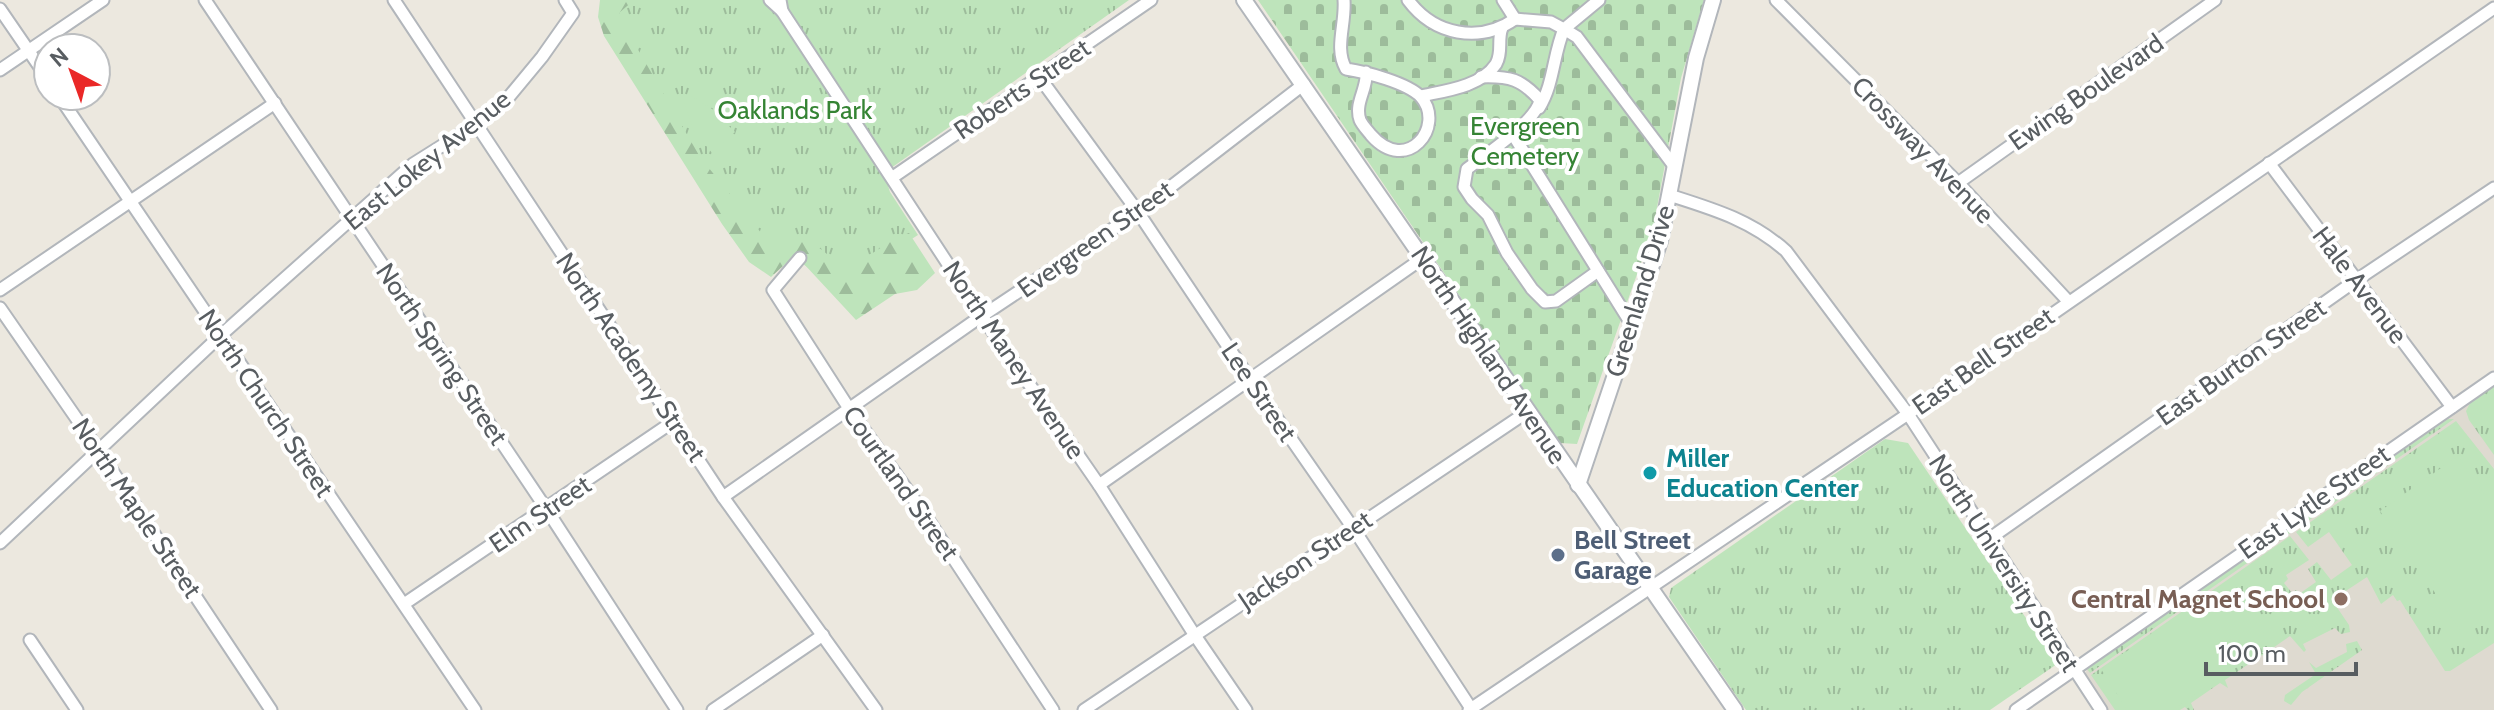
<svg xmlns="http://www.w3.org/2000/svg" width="2494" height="710" font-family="Cabin,sans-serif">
<defs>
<pattern id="grass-tufts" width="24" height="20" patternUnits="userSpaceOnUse" patternTransform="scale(2)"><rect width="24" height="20" fill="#bee4bb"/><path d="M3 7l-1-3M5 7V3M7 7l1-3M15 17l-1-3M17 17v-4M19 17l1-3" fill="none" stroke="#9dbc9b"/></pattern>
<pattern id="forest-firs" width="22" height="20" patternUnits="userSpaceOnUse" patternTransform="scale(2)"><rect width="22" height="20" fill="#bee4bb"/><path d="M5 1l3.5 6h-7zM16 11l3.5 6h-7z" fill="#9dbc9b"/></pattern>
<pattern id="cemetery-stones" width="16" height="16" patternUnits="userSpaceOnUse" patternTransform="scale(2)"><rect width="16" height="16" fill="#bee4bb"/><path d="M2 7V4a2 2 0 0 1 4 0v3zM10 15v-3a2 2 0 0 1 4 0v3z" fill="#9dbc9b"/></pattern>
</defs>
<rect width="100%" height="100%" fill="#ece8df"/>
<path fill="#dedad0" d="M 2494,386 L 2494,710 L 2108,710 L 2085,675 L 2087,669 Z"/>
<g fill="url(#grass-tufts)">
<path d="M 616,0 L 1129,0 L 884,173 L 890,192 L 918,235 L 836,287 L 793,257 L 773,274 L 606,9 Z"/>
<path d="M 2494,385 L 2494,455 L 2469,420 L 2466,411 L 2470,403 Z"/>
<path d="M 2448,419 L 2454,419 L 2295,530 L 2293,526 Z"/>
<path d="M 2456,421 L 2494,469 L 2494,643 L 2450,671 L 2445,671 L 2400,600 L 2397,601 L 2393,595 L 2381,604 L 2367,577 L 2332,600 L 2349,625 L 2350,632 L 2341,634 L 2335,628 L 2303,644 L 2306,650 L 2304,652 L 2290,636 L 2267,652 L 2270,659 L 2262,655 L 2225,680 L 2228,688 L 2220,683 L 2191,703 L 2194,710 L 2188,710 L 2185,707 L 2180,710 L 2115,710 L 2091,675 L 2290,536 L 2309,560 L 2286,575 L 2288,579 L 2284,583 L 2292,593 L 2296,590 L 2299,594 L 2316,582 L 2308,569 L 2317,562 L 2331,580 L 2352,565 L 2329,532 L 2308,547 L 2296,532 Z"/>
<path d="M 1885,439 L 1908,443 L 2057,664 L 1990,710 L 1746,710 L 1669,597 L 1671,588 Z"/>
<path d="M 2287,530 L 2290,533 L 2090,673 L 2087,669 Z"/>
<path d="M 2357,641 L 2362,650 L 2302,692 L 2291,705 L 2284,701 L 2285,695 L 2316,674 L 2309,662 L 2316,668 L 2347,652 L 2346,644 Z"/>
</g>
<path fill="url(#forest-firs)" d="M 600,0 L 634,0 L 619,13 L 629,34 L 700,157 L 766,239 C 773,239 779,236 786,236 C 806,235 826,252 839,265 L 868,256 L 896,238 L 909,233 L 935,273 L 917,290 L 895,294 L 856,320 L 804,264 L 793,257 L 771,277 L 749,262 L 722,224 L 604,36 L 598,17 Z"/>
<path fill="url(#cemetery-stones)" d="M 1258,0 L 1704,0 L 1681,78 L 1653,229 L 1577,444 L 1560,443 Z"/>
<g fill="#bee4bb">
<path d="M 690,95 L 712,109 L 735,132 L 712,153 L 694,131 L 684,101 Z"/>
<path d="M 2458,456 L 2494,509 L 2494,616 L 2464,636 L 2380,511 Z"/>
<path d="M 2228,581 L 2270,642 L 2172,710 L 2127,710 L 2101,669 Z"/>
</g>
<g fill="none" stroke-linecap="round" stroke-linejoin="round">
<defs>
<g id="minor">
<path d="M 205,0 L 547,510 L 677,710"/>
<path d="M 394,0 L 723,497 L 876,710"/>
<path d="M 770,0 L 782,11 L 780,0"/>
<path d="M 1344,0 C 1346,24 1334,48 1346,69 C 1366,72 1408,83 1421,97 C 1446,126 1407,176 1371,135 C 1368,131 1362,125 1360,120 C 1354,103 1368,88 1366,72"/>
<path d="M 1408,0 C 1434,35 1479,44 1515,19 L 1503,0"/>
<path d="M 1776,0 L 1958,183 L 2068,301"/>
<path d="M 0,9 L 48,79"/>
<path d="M 782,11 L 982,316 L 1099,485 L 1194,634 L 1246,710"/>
<path d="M 1515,19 L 1551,22 L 1564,29 L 1599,0"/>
<path d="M 0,70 L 103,0"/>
<path d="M 1481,77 C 1510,76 1521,79 1540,100 C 1536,122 1486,154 1467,169 L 1464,187 L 1472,199 L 1488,215 L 1507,253 L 1532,289 L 1545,302 L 1556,301 L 1598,271"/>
<path d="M 1040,78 L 1138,212 L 1251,381 L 1353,528 L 1472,710"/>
<path d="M 59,96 L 475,710"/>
<path d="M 1421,96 C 1444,91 1481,87 1496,64 C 1503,52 1497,40 1502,28"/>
<path d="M 1539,108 C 1554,84 1553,55 1564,29 L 1577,37 L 1674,166"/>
<path d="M 1512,133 L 1632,325"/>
<path d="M 2269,163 L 2452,407"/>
<path d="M 893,177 L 1151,0"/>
<path d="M 1958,183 L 2215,0"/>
<path d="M 1669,195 C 1713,209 1751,220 1786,251 L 1908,414 L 2101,710"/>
<path d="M 800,258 L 773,290 L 850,410 L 923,512 L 1053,710"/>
<path d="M 0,290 L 275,103"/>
<path d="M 0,308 L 99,451 L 271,710"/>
<path d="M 1099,485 L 1423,258"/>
<path d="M 723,497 L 973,322 L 1138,212 L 1304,84"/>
<path d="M 1989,539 L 2355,281 L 2494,188"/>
<path d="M 0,543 L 220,336 L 413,164 L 475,125 L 508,98 L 542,57 L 573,13 L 565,0"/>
<path d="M 404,604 L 674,421"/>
<path d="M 30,640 L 77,710"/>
<path d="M 713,710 L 823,635"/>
<path d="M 1084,710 L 1527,412"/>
<path d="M 1469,710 L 1908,414 L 2494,8"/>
<path d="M 2016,710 L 2494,378"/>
</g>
<g id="tertiary">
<path d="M 1244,0 L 1735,710"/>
<path d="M 1578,485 L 1660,241 L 1696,58 L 1713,0"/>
</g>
</defs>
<use href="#minor" stroke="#b2b6bb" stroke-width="15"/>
<use href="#tertiary" stroke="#b2b6bb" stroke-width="18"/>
<use href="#minor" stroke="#fff" stroke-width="11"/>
<use href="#tertiary" stroke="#fff" stroke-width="14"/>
</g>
<circle fill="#0f9aa8" stroke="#fff" stroke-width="3" cx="1650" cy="473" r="8"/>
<circle fill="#5c6f8a" stroke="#fff" stroke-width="3" cx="1558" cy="555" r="8"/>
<circle fill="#8d6e63" stroke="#fff" stroke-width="3" cx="2341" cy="599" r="8"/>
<g text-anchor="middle" stroke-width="8" stroke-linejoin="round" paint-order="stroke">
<g font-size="26" fill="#585d61" stroke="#fff">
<text transform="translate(1022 89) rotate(-34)" y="9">Roberts Street</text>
<text transform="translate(2086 92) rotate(-35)" y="9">Ewing Boulevard</text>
<text transform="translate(1923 150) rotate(46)" y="9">Crossway Avenue</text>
<text transform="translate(427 160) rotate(-39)" y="9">East Lokey Avenue</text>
<text transform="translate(1095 239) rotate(-35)" y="9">Evergreen Street</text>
<text transform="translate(2360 285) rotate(53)" y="9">Hale Avenue</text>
<text transform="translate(1640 291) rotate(-73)" y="9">Greenland Drive</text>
<text transform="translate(442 354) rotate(56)" y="9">North Spring Street</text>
<text transform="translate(1489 355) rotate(56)" y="9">North Highland Avenue</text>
<text transform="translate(631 357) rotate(56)" y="9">North Academy Street</text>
<text transform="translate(1014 360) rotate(56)" y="9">North Maney Avenue</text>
<text transform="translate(1983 361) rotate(-35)" y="9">East Bell Street</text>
<text transform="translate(2241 362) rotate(-35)" y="9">East Burton Street</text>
<text transform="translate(1259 392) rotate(56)" y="9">Lee Street</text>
<text transform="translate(266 403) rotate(56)" y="9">North Church Street</text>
<text transform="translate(901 483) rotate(55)" y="9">Courtland Street</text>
<text transform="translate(2314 502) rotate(-35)" y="9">East Lytle Street</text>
<text transform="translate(137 508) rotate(56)" y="9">North Maple Street</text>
<text transform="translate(540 514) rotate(-34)" y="9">Elm Street</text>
<text transform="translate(1305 560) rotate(-34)" y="9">Jackson Street</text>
<text transform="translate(2004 563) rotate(57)" y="9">North University Street</text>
</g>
<g font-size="26" fill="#358434" stroke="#fff">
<text x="795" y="119">Oaklands Park</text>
<text x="1525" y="135">Evergreen<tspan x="1525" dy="30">Cemetery</tspan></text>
</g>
<g font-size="26" font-weight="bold" fill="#0d838f" stroke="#fff" text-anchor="start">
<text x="1666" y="467">Miller<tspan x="1666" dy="30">Education Center</tspan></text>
</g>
<g font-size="26" font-weight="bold" fill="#4e5e75" stroke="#fff" text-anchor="start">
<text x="1574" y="549">Bell Street<tspan x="1574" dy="30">Garage</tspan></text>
</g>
<g font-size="26" font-weight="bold" fill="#785e54" stroke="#fff" text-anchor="end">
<text x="2325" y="608">Central Magnet School</text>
</g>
</g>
<g transform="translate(72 72) rotate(319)"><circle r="38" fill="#ffffff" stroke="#bcbec0" stroke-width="2"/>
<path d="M0-6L14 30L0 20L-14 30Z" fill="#ea2827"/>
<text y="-12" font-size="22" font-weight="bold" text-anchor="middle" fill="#585d61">N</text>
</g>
<path d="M2206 662v12h150v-12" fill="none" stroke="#585d61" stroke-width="4"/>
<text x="2218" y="662" font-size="24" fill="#585d61" stroke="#ffffff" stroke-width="6" paint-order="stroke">100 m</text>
</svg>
